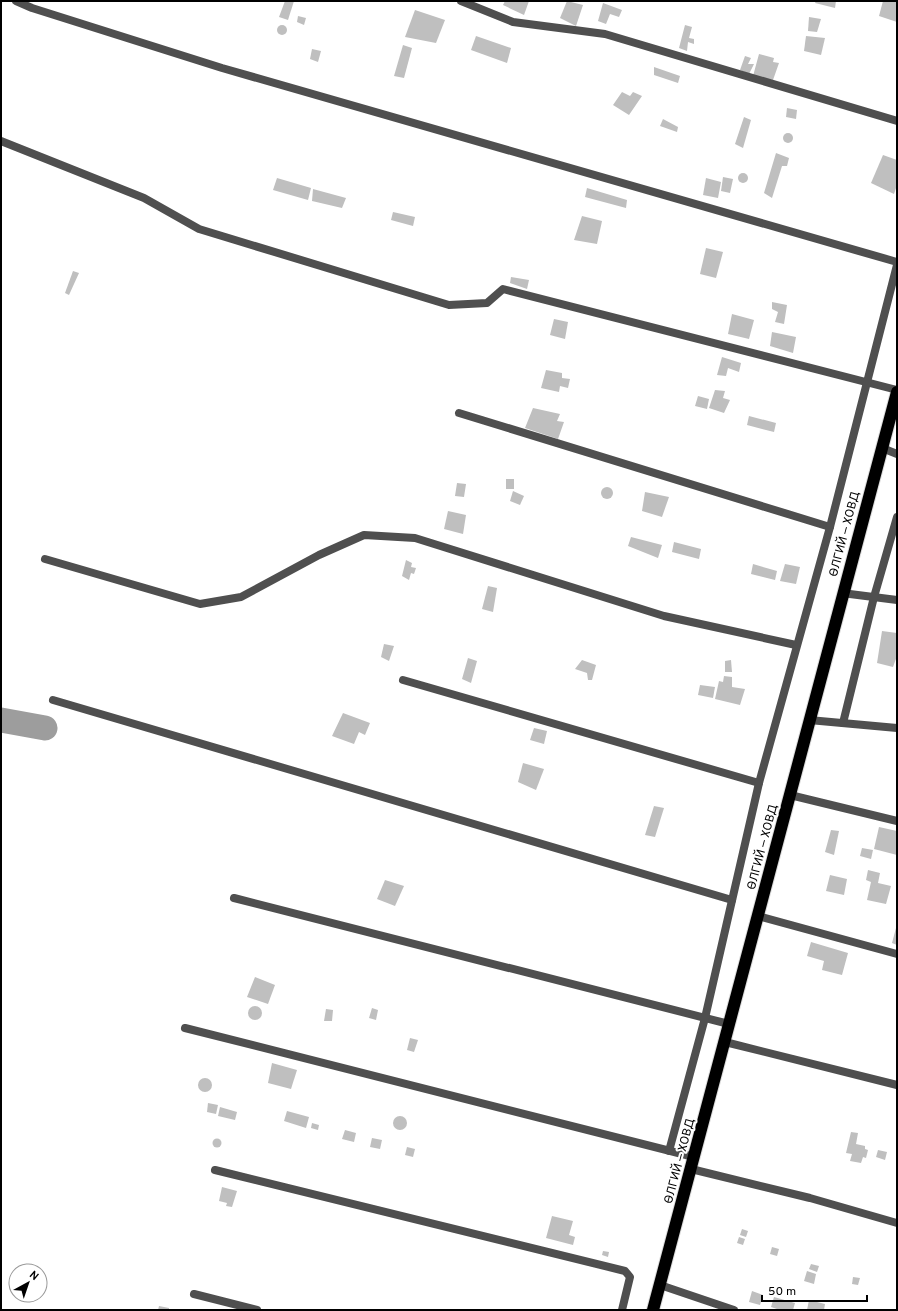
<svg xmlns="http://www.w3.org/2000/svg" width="898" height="1311" font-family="Overpass,sans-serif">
<rect width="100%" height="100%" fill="#fff"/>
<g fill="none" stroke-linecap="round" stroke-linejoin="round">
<path stroke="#9d9d9d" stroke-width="25" d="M 1,720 L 45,728"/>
</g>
<g fill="#bfbfbf">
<path d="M 285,1 L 294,1 L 288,20 L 279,17 Z"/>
<path d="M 505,1 L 529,1 L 524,15 L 503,5 Z"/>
<path d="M 567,1 L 583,5 L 576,26 L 560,18 Z"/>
<path d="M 816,1 L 836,1 L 835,8 L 815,3 Z"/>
<path d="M 883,1 L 897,1 L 897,22 L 879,16 Z"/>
<path d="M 603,3 L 622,10 L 619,17 L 610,14 L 606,24 L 598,21 Z"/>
<path d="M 415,10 L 445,20 L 436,43 L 405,37 Z"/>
<path d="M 298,16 L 306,18 L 304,25 L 297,22 Z"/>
<path d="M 809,17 L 821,19 L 817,32 L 808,31 Z"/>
<circle cx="282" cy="30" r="5"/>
<path d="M 685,25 L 692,27 L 689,38 L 694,39 L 694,44 L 688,42 L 687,51 L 679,48 Z"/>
<path d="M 476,36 L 511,48 L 507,63 L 471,50 Z"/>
<path d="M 806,36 L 825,38 L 821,55 L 804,51 Z"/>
<path d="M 403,45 L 412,48 L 404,78 L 394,76 Z"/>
<path d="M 312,49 L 321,51 L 318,62 L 310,59 Z"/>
<path d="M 759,54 L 774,58 L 773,62 L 779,63 L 773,80 L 753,76 Z"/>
<path d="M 745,56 L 751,58 L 748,64 L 754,64 L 749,74 L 740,70 Z"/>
<path d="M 654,67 L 680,76 L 678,83 L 654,75 Z"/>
<path d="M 622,92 L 630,96 L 633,92 L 642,96 L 629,115 L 613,105 Z"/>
<path d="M 787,108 L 797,110 L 796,119 L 786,117 Z"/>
<path d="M 744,117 L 751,120 L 743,148 L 735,144 Z"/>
<path d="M 663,119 L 678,127 L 677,132 L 660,126 Z"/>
<circle cx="788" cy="138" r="5"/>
<path d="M 776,153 L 789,158 L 787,166 L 782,166 L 772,198 L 764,193 Z"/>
<path d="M 883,155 L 897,160 L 897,185 L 894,194 L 871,183 Z"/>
<circle cx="743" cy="178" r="5"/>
<path d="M 723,177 L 733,179 L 730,193 L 721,191 Z"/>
<path d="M 277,178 L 311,188 L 308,200 L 273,190 Z"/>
<path d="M 706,178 L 721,182 L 718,198 L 703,195 Z"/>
<path d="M 587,188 L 627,200 L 626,208 L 585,197 Z"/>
<path d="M 313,189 L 346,198 L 342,208 L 312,201 Z"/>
<path d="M 393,212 L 415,217 L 413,226 L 391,220 Z"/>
<path d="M 582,216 L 602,221 L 597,244 L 574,240 Z"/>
<path d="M 706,248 L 723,252 L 716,278 L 700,274 Z"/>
<path d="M 73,271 L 79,273 L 69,295 L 65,293 Z"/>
<path d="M 511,277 L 529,280 L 527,289 L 510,283 Z"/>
<path d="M 772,302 L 787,305 L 784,324 L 775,322 L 778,312 L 772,309 Z"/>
<path d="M 732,314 L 754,320 L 749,339 L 728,334 Z"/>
<path d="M 554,319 L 568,322 L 565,339 L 550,335 Z"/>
<path d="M 772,332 L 796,337 L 793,353 L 770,346 Z"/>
<path d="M 722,357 L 741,363 L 739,372 L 728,368 L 726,376 L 717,375 Z"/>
<path d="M 546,370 L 562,373 L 562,378 L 570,379 L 568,388 L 560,386 L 559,392 L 541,388 Z"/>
<path d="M 715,390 L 725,391 L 723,398 L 730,400 L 724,413 L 709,408 Z"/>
<path d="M 698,396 L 709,399 L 707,409 L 695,406 Z"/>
<path d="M 533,408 L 560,414 L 557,421 L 564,422 L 558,439 L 525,428 Z"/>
<path d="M 749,416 L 776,423 L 774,432 L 747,425 Z"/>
<rect x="506" y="479" width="8" height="10"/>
<path d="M 457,483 L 466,484 L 464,497 L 455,496 Z"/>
<circle cx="607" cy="493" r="6"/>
<path d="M 513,491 L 524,496 L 520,505 L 510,501 Z"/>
<path d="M 645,492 L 669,497 L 662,517 L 642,511 Z"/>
<path d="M 448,511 L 466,515 L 463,534 L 444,529 Z"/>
<path d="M 631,537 L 662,545 L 658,558 L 628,546 Z"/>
<path d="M 674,542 L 701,549 L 699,559 L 672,552 Z"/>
<path d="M 406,560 L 412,563 L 411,567 L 416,568 L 414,574 L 411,573 L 409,580 L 402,576 Z"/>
<path d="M 753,564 L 777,571 L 775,580 L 751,574 Z"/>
<path d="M 785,564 L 800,567 L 796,584 L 780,581 Z"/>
<path d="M 488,586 L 497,588 L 493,612 L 482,609 Z"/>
<path d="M 882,631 L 897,633 L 897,656 L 893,667 L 877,663 Z"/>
<path d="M 384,644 L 394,646 L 389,661 L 381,657 Z"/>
<path d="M 468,658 L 477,661 L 471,683 L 462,679 Z"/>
<path d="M 582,660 L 596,665 L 592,680 L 588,680 L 587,673 L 575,669 Z"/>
<path d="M 731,660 L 732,672 L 725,672 L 725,661 Z"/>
<path d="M 724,676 L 732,677 L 732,687 L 745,689 L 740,705 L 715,699 L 719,681 L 723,682 Z"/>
<path d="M 700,685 L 715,687 L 713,698 L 698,695 Z"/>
<path d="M 343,713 L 370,723 L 365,735 L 359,732 L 354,744 L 332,736 Z"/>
<path d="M 534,728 L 547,731 L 544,744 L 530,740 Z"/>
<path d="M 523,763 L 544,769 L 536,790 L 518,782 Z"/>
<path d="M 654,806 L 664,808 L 655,837 L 645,835 Z"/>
<path d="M 879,827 L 897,831 L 897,855 L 874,849 Z"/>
<path d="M 831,830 L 839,831 L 834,855 L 825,852 Z"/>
<path d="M 862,848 L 873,850 L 871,859 L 860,856 Z"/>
<path d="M 868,870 L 880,873 L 878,883 L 891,886 L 886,904 L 867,900 L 871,882 L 866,880 Z"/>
<path d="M 830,875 L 847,879 L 844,895 L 826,891 Z"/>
<path d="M 385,880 L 404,886 L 395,906 L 377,899 Z"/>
<path d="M 896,928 L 897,928 L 897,945 L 892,943 Z"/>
<path d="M 811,942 L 848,953 L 842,975 L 822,970 L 824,961 L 807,956 Z"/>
<path d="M 255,977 L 275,985 L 268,1004 L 247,997 Z"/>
<circle cx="255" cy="1013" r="7"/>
<path d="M 372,1008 L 378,1010 L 376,1020 L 369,1018 Z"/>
<path d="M 326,1009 L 333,1010 L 332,1021 L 324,1021 Z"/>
<path d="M 410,1038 L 418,1040 L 414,1052 L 407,1050 Z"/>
<path d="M 272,1063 L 297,1070 L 291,1089 L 268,1083 Z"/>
<circle cx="205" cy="1085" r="7"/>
<path d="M 208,1103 L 218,1105 L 216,1114 L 207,1112 Z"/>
<path d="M 220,1107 L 237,1112 L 235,1120 L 218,1116 Z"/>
<path d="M 287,1111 L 309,1117 L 306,1128 L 284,1121 Z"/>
<circle cx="400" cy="1123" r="7"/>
<path d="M 312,1123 L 319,1125 L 318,1130 L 311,1128 Z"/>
<path d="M 345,1130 L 356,1133 L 354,1142 L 342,1139 Z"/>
<path d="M 851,1132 L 858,1133 L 856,1144 L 865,1146 L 865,1149 L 868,1150 L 866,1158 L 863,1157 L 861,1163 L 850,1161 L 852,1154 L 846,1153 Z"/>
<path d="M 372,1138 L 382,1140 L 380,1149 L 370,1147 Z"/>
<circle cx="217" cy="1143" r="4.5"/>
<path d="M 407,1147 L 415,1149 L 413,1157 L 405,1155 Z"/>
<path d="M 878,1150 L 887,1152 L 885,1160 L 876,1157 Z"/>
<path d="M 222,1187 L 237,1191 L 232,1207 L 226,1206 L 227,1203 L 219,1201 Z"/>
<path d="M 552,1216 L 573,1221 L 569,1235 L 575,1237 L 573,1245 L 546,1238 Z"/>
<path d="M 742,1229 L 748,1231 L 746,1237 L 740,1235 Z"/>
<path d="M 739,1237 L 745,1239 L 743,1245 L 737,1243 Z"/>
<path d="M 772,1247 L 779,1249 L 777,1256 L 770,1254 Z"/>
<path d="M 603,1251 L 609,1252 L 608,1257 L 602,1255 Z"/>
<path d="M 811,1264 L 819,1266 L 817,1272 L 809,1269 Z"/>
<path d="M 807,1271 L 816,1274 L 814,1284 L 804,1281 Z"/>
<path d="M 853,1277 L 860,1278 L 858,1285 L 852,1284 Z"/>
<path d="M 752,1291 L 763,1295 L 760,1305 L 749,1302 Z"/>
<path d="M 774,1297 L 795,1303 L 793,1310 L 780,1310 L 771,1307 Z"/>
<path d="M 809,1300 L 825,1304 L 824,1310 L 807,1310 Z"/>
<path d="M 159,1306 L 169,1308 L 169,1310 L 158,1310 Z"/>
</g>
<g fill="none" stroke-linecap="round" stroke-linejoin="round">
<defs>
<path id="highway" d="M 653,1310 L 897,392"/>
</defs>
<use href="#highway" stroke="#dbdbdb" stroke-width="14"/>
<g stroke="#4f4f4f" stroke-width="8">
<path d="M 16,1 L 32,8 L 222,68 L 897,262"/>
<path d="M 461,1 L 513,22 L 605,34 L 897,121"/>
<path d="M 1,141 L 144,198 L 199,229 L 449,305 L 487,303 L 503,289 L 897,390"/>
<path d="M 459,413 L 830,527"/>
<path d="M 882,448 L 897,454"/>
<path d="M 45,559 L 200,604 L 241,597 L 319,555 L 364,535 L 415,538 L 664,616 L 796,645"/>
<path d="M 842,593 L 897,600"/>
<path d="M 403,680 L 759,783"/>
<path d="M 53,700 L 732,900"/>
<path d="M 809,720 L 897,728"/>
<path d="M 843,723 L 874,597 L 897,517"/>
<path d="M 790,795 L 897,821"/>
<path d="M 234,898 L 729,1024"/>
<path d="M 758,916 L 897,954"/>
<path d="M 185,1028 L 694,1157"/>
<path d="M 725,1042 L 897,1085"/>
<path d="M 669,1151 L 705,1018 L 759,783 L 830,527 L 897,265"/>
<path d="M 691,1169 L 810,1198 L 897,1223"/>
<path d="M 215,1170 L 625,1271 L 630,1277 L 622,1310"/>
<path d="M 660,1285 L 734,1310"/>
<path d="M 194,1294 L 257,1310"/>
</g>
<use href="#highway" stroke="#000" stroke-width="12"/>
</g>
<g text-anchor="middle" stroke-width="4" stroke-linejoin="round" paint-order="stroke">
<g font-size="12" fill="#000" stroke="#fff">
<text transform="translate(844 534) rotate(-75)" y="4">ӨЛГИЙ — ХОВД</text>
<text transform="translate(762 847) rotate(-75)" y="4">ӨЛГИЙ — ХОВД</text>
<text transform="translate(679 1161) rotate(-75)" y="4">ӨЛГИЙ — ХОВД</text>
</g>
</g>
<rect width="898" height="1311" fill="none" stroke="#000000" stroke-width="4"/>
<g transform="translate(28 1283) rotate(40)"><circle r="19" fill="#ffffff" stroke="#999999"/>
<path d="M0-3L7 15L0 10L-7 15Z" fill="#000000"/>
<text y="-6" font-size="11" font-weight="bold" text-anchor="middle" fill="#000000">N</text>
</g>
<path d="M762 1295v6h105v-6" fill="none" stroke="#000000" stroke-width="2"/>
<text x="768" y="1295" font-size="12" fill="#000000" stroke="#ffffff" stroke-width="3" paint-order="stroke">50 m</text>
</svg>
